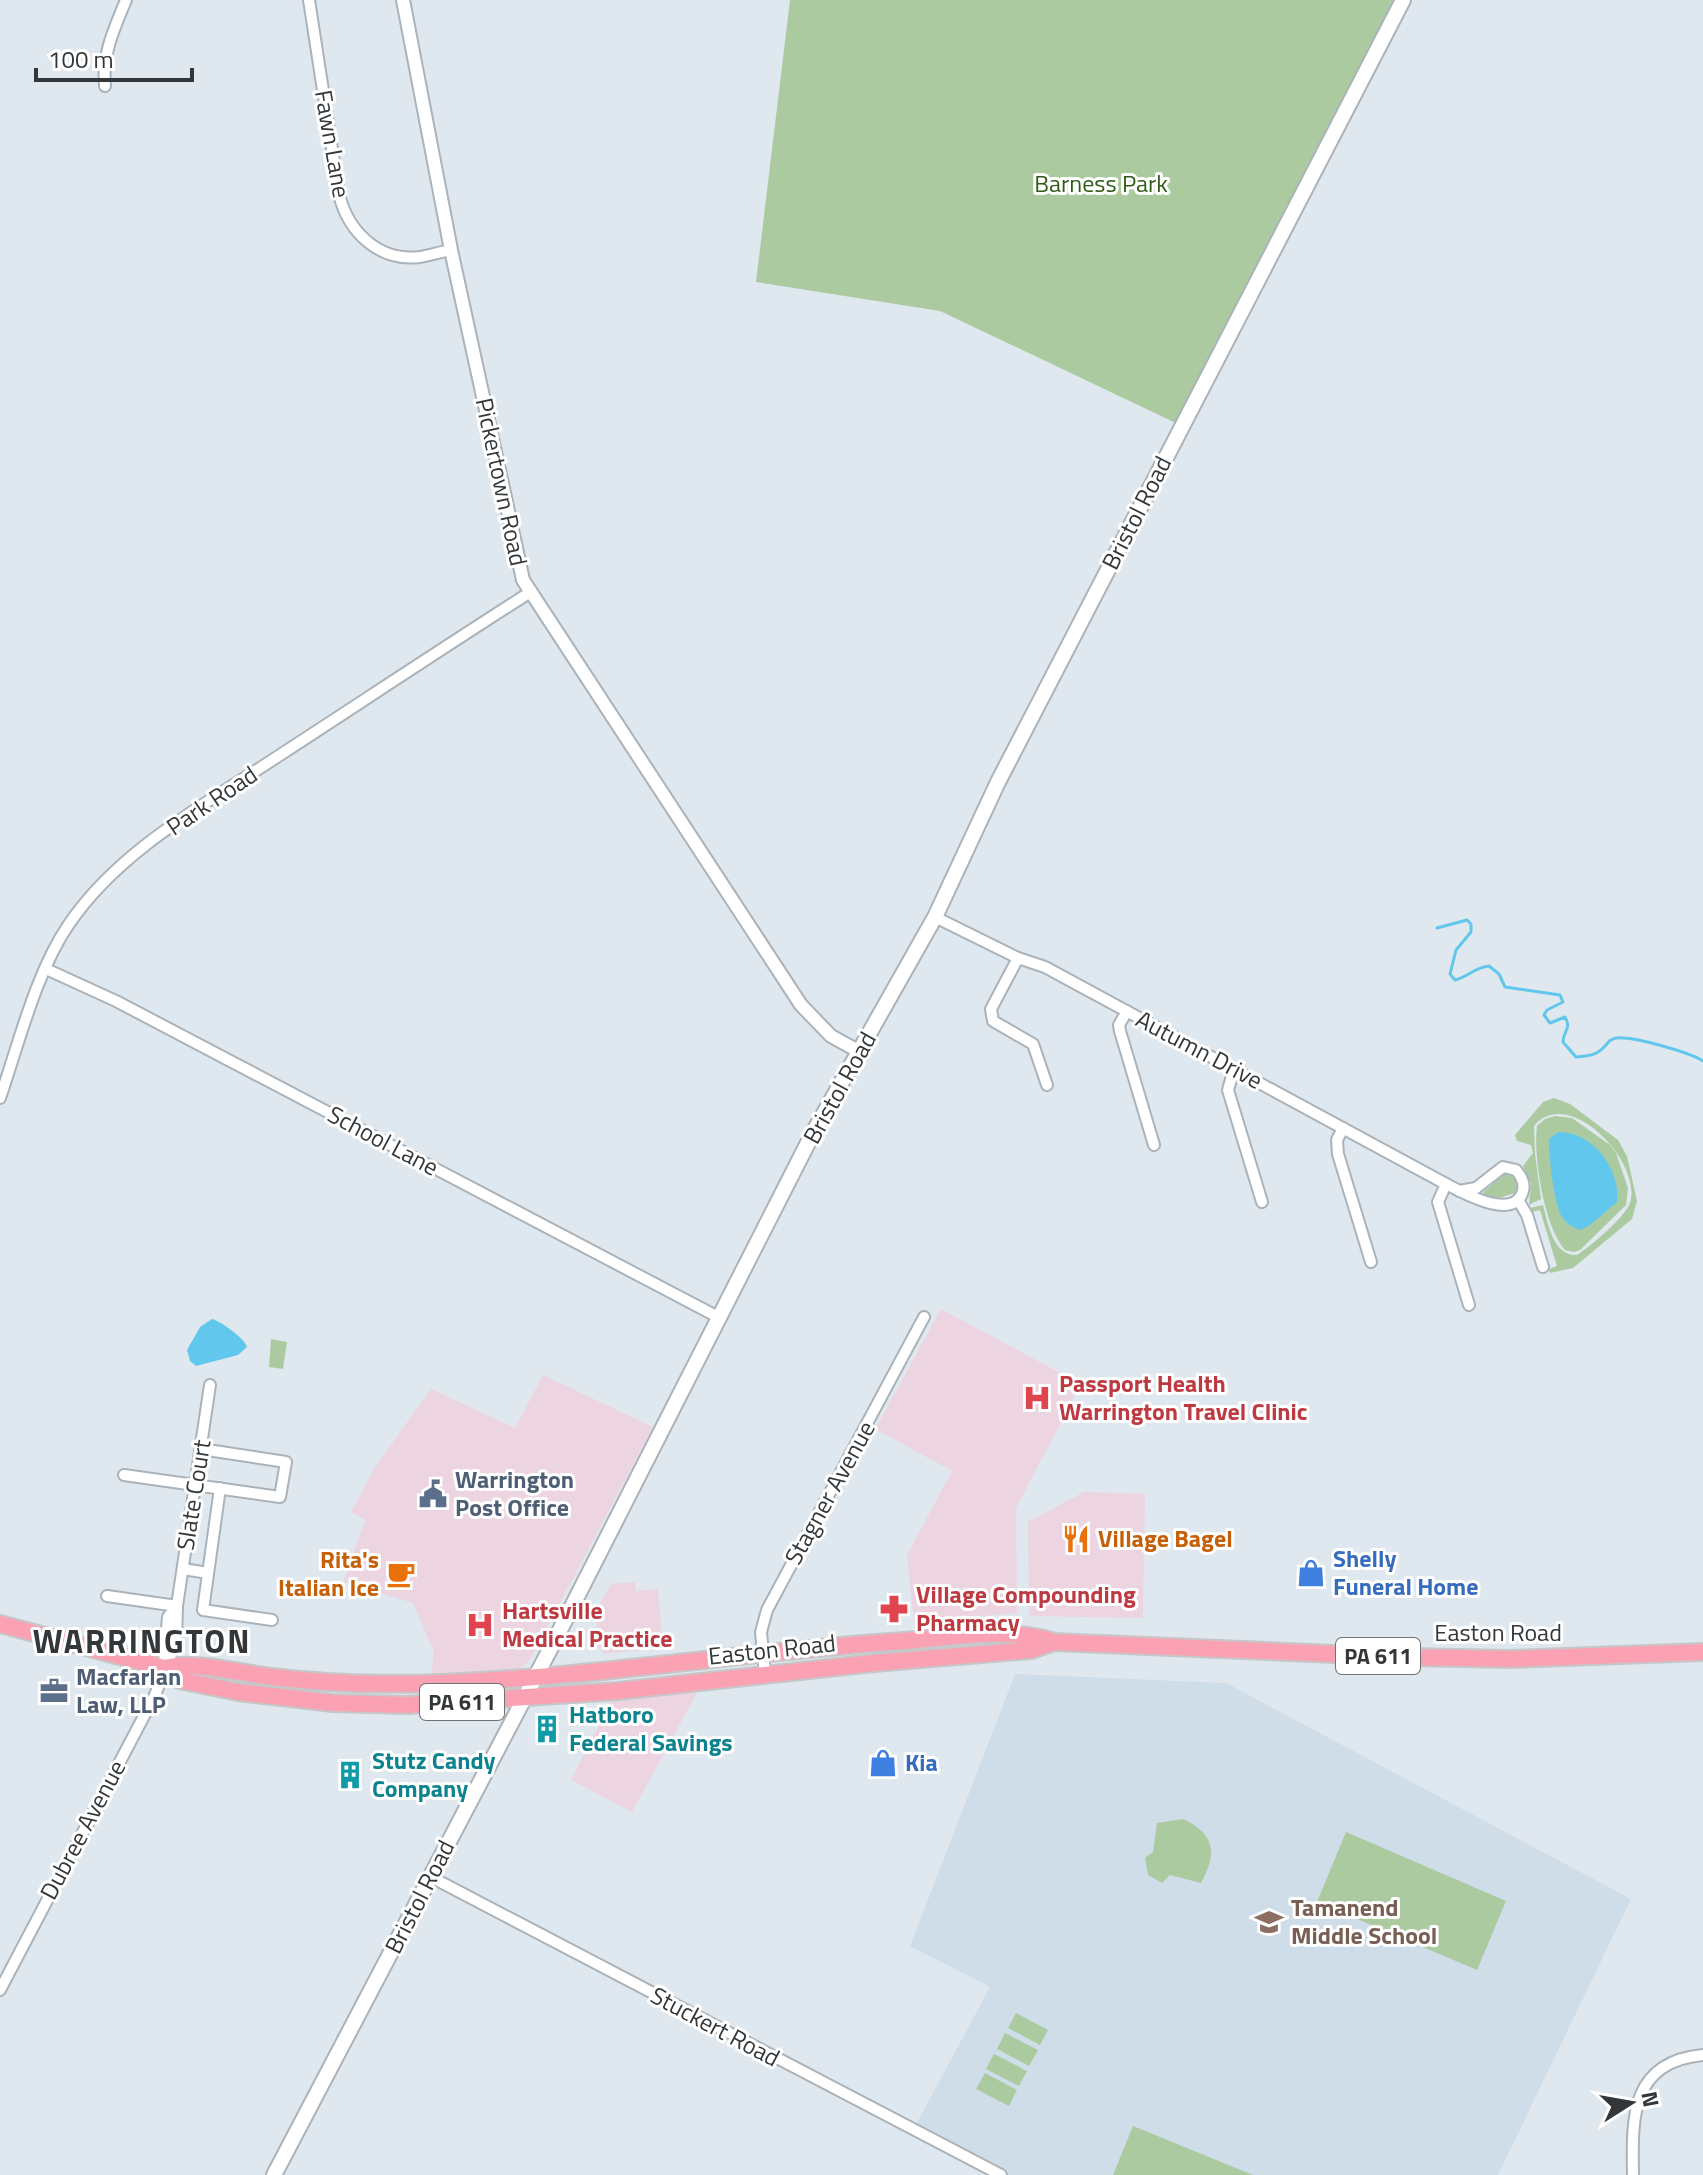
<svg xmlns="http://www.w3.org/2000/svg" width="1703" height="2175" font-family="'Titillium Web',sans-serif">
<rect width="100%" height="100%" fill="#e0e8ef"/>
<g fill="#ecd5e1">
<path d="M 941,1309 L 1081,1384 L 1016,1508 L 1017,1613 L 914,1622 L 907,1555 L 952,1471 L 875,1429 Z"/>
<path d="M 543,1375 L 653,1427 L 530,1660 L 520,1669 L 431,1675 L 434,1652 L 413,1603 L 343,1582 L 365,1520 L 351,1512 L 375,1467 L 431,1389 L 515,1428 Z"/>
<path d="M 1084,1492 L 1145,1494 L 1143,1618 L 1029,1616 L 1028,1522 Z"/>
<path d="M 635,1582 L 636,1591 L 658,1589 L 663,1648 L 603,1654 L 601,1648 L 589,1650 L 586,1629 L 597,1627 L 594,1614 L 611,1584 Z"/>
<path d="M 698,1691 L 632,1812 L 571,1780 L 612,1699 Z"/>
</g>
<path fill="#cfdde9" d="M 1015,1674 L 1226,1683 L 1631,1899 L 1498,2175 L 999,2175 L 913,2130 L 990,1987 L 910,1946 Z"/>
<g fill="#accaa0">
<path d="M 790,0 L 1403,0 L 1182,426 L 940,311 L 756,282 Z"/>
<path d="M 1554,1098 L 1570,1104 L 1618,1140 L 1627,1156 L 1637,1201 L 1632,1219 L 1573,1268 L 1550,1273 L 1549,1269 L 1557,1266 L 1540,1210 L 1532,1212 L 1530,1208 L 1543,1205 C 1548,1224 1553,1256 1577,1255 C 1590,1247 1625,1217 1630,1203 C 1643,1162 1568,1084 1534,1126 L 1535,1154 L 1541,1199 L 1529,1205 L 1531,1183 L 1523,1166 L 1533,1153 L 1531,1145 L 1517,1141 L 1515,1135 L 1543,1102 Z"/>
<path d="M 1555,1116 L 1572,1118 L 1610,1145 L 1616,1153 L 1628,1188 L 1626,1205 L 1580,1250 L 1574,1252 L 1565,1250 C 1544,1227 1533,1156 1537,1126 L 1545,1119 Z"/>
<path d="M 1505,1174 L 1516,1178 L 1519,1185 L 1515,1193 L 1499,1198 L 1484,1195 L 1483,1192 Z"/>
<path d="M 271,1339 L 287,1342 L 283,1369 L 269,1367 Z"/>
<path d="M 1183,1819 C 1215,1834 1218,1853 1201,1883 L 1170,1875 L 1162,1883 L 1148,1875 L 1145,1858 L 1153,1852 L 1157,1823 Z"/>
<path d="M 1346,1832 L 1506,1901 L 1477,1970 L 1317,1902 Z"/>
<path d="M 1016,2013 L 1048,2030 L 1040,2045 L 1008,2028 Z"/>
<path d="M 1005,2033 L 1038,2050 L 1029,2066 L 997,2049 Z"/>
<path d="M 994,2054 L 1027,2071 L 1019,2086 L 986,2069 Z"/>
<path d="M 985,2073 L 1017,2090 L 1009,2106 L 976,2089 Z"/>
<path d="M 1133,2126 L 1253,2175 L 1113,2175 Z"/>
</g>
<g fill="#62c7ec">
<path d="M 1558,1132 C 1593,1131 1621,1170 1617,1202 L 1589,1226 L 1580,1230 C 1571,1227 1564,1222 1560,1213 C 1553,1195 1549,1159 1549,1139 Z"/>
<path d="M 212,1319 C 221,1321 245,1339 247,1347 L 238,1355 L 196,1366 L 190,1361 L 187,1350 L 200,1327 Z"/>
</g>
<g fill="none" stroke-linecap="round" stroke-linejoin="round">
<path stroke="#62c7ec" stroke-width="3" d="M 1437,928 L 1467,920 L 1471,924 L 1471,932 L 1456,950 L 1450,974 L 1455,980 C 1468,977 1475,967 1489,966 L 1499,974 L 1505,987 L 1560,995 L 1563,1002 L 1547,1010 L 1544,1015 L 1550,1023 L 1565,1017 C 1572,1029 1563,1031 1563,1042 L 1576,1057 C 1587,1056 1596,1056 1604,1047 C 1609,1043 1607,1041 1613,1039 C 1625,1033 1691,1053 1703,1061"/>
<defs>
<g id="minor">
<path d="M 309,0 L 339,194 C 348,232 379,262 420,257 C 430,255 441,252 451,250"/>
<path d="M 105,86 C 102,54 114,29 126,0"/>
<path d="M 935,917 L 1018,958 L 1045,967 L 1446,1184 C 1461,1192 1511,1220 1522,1194 C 1526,1185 1522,1177 1516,1170 L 1503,1167 L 1476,1188 L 1459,1191"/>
<path d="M 1018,958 L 991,1009 L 993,1021 L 1033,1044 L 1047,1085"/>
<path d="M 46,969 L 116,1001 L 718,1317"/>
<path d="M 1127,1011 L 1119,1025 L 1120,1031 L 1154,1145"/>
<path d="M 1234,1069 L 1228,1090 L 1262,1202"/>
<path d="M 0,1098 C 19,1043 36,972 69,924 C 120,849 206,804 280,755 C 363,701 446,646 529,593"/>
<path d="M 1343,1128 L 1337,1140 L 1338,1154 L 1371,1262"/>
<path d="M 1446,1184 L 1438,1202 L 1469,1305"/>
<path d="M 1518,1200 L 1527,1215 L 1543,1267"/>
<path d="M 124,1475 L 280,1497 L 286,1462 L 201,1449"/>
<path d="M 220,1488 L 203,1610 L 272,1620"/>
<path d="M 183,1569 L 208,1573"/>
<path d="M 107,1596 L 177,1606"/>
<path d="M 164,1662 L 168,1617 L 177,1606"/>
<path d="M 765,1675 L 761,1632 L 767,1610 L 924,1317"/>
<path d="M 431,1877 L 1001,2175"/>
<path d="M 0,1990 L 155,1695 L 176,1642 L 177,1606 L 210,1385"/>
<path d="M 1633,2175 C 1632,2118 1630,2062 1703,2055"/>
</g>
<path id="tertiary" d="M 403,0 L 451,250 L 523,580 L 801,1005 L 831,1036 L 860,1052"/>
<path id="secondary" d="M 274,2175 L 558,1634 L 813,1133 L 935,917 L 998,782 L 1403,0"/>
<g id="trunk">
<path d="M 0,1624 L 164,1668 L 179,1680 L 238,1692 L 333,1703 L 407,1705 L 618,1691 L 874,1663 L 1031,1650 L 1054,1642"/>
<path d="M 164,1668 C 198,1661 237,1673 272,1677 C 328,1684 384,1685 441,1683 C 596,1677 749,1651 904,1641 C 952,1638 1008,1626 1054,1642 L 1406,1657 L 1510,1659 L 1703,1652"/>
</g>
</defs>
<use href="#minor" stroke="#abb3ba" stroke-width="14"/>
<use href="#tertiary" stroke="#abb3ba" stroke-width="16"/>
<use href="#secondary" stroke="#abb3ba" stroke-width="18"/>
<use href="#trunk" stroke="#c6c7c8" stroke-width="20"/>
<use href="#minor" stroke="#fff" stroke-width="10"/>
<use href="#tertiary" stroke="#fff" stroke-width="12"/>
<use href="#secondary" stroke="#fff" stroke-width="14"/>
<use href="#trunk" stroke="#faa2b4" stroke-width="16"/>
</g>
<defs>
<symbol id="hospital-bare" viewBox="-9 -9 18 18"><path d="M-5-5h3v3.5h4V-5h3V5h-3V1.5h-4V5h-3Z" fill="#e0444e" stroke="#fff" stroke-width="2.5" paint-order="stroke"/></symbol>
<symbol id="civic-bare" viewBox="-9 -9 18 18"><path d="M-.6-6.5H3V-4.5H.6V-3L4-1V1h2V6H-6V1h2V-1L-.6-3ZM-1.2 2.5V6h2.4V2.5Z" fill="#5c6f8a" stroke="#fff" stroke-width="2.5" paint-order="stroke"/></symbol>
<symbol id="restaurant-bare" viewBox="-9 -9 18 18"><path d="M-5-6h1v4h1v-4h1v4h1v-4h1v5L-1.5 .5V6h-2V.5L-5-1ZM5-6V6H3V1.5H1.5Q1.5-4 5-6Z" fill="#e8710a" stroke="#fff" stroke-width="2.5" paint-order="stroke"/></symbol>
<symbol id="shop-bare" viewBox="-9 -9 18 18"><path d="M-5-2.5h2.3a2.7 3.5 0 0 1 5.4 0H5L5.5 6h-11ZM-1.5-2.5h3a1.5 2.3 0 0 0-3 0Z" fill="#3f7fe0" stroke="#fff" stroke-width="2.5" paint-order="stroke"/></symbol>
<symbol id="cafe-bare" viewBox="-9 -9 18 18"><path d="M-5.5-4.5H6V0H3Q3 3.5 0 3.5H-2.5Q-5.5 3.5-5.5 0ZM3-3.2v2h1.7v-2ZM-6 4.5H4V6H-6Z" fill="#e8710a" stroke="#fff" stroke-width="2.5" paint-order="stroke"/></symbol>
<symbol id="pharmacy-bare" viewBox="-9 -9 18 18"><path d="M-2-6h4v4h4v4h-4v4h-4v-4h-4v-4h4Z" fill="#e0444e" stroke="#fff" stroke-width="2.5" paint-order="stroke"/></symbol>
<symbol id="office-bare" viewBox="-9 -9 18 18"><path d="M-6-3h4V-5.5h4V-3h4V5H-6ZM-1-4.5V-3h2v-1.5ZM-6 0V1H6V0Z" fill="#5c6f8a" stroke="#fff" stroke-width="2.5" paint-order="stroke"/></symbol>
<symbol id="building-bare" viewBox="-9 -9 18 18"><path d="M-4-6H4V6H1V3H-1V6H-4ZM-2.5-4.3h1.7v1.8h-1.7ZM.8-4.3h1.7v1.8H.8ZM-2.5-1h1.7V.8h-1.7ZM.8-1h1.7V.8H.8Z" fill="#0f9aa8" stroke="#fff" stroke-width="2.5" paint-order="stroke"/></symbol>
<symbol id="school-bare" viewBox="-9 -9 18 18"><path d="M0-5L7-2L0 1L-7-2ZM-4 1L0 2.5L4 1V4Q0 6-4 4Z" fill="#8d6e63" stroke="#fff" stroke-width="2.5" paint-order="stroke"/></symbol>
</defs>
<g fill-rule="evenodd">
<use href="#hospital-bare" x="1017" y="1378" width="40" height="40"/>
<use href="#civic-bare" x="413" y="1474" width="40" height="40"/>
<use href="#restaurant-bare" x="1056" y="1519" width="40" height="40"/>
<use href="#shop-bare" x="1291" y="1553" width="40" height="40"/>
<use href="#cafe-bare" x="381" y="1554" width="40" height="40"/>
<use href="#pharmacy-bare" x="874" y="1589" width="40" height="40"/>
<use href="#hospital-bare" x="460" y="1605" width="40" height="40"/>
<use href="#office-bare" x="34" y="1671" width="40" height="40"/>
<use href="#building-bare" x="527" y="1709" width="40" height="40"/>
<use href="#shop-bare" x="863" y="1743" width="40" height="40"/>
<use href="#building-bare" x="330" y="1755" width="40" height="40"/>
<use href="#school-bare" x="1249" y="1902" width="40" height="40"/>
</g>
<g text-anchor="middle" stroke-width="6" stroke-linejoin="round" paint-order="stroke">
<g fill="#fff" stroke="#707374" stroke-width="2">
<rect x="1336" y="1638" width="84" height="36" rx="6"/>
<rect x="420" y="1684" width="84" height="36" rx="6"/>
</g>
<g font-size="22" font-weight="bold" fill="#333739">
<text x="1378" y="1664">PA 611</text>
<text x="462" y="1710">PA 611</text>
</g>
<g font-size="24" fill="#333739" stroke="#fff">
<text transform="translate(332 144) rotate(80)" y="8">Fawn Lane</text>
<text transform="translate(501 482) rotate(78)" y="8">Pickertown Road</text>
<text transform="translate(1137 513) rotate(-63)" y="8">Bristol Road</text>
<text transform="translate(212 801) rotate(-34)" y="8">Park Road</text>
<text transform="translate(1199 1050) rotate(28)" y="8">Autumn Drive</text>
<text transform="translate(840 1088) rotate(-61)" y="8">Bristol Road</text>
<text transform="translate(383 1141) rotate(28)" y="8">School Lane</text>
<text transform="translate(830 1493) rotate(-61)" y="8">Stagner Avenue</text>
<text transform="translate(194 1495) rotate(-81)" y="8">Slate Court</text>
<text x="1498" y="1641">Easton Road</text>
<text transform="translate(772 1650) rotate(-6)" y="8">Easton Road</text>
<text transform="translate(83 1830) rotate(-62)" y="8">Dubree Avenue</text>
<text transform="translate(420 1897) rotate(-63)" y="8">Bristol Road</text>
<text transform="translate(715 2027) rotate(28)" y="8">Stuckert Road</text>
</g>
<g font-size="24" fill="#2f5b16" stroke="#fff">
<text x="1101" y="192">Barness Park</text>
</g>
<g font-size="24" font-weight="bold" fill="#be3a42" stroke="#fff" text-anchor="start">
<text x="1059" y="1392">Passport Health<tspan x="1059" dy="28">Warrington Travel Clinic</tspan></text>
<text x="916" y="1603">Village Compounding<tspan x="916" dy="28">Pharmacy</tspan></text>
<text x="502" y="1619">Hartsville<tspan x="502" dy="28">Medical Practice</tspan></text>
</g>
<g font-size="24" font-weight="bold" fill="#4e5e75" stroke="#fff" text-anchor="start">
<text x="455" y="1488">Warrington<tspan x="455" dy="28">Post Office</tspan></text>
<text x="76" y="1685">Macfarlan<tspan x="76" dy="28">Law, LLP</tspan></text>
</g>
<g font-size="24" font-weight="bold" fill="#c56008" stroke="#fff" text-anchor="start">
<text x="1098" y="1547">Village Bagel</text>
<text x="379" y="1568" text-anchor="end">Rita's<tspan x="379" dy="28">Italian Ice</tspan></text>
</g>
<g font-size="24" font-weight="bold" fill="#366cbe" stroke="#fff" text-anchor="start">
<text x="1333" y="1567">Shelly<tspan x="1333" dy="28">Funeral Home</tspan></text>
<text x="905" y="1771">Kia</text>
</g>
<g font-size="24" font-weight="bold" fill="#0d838f" stroke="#fff" text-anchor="start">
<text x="569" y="1723">Hatboro<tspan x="569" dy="28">Federal Savings</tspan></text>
<text x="372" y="1769">Stutz Candy<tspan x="372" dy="28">Company</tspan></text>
</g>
<g font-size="24" font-weight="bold" fill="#785e54" stroke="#fff" text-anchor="start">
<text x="1291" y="1916">Tamanend<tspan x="1291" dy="28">Middle School</tspan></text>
</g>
<g font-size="32" font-weight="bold" letter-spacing="2" fill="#333739" stroke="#fff">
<text x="142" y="1653">WARRINGTON</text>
</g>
</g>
<g transform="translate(1631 2103) rotate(79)" stroke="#ffffff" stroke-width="6" paint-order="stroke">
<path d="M0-6L14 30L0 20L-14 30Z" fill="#333739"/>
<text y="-12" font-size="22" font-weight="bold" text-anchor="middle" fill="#333739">N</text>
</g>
<path d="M36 68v12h156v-12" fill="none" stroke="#333739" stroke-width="4"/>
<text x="48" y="68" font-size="24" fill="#333739" stroke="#ffffff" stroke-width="6" paint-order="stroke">100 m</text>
</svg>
